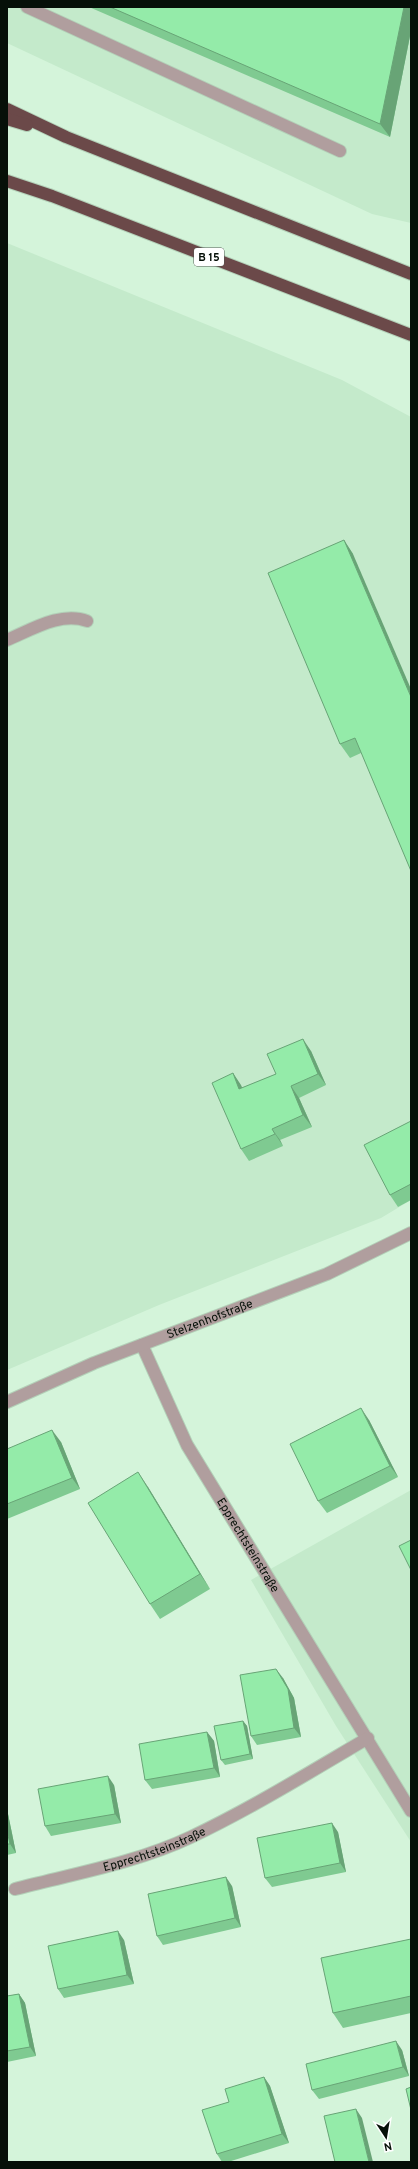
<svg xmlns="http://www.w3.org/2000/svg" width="418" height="2169" font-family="Overpass,sans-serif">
<rect width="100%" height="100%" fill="#d4f4da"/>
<g fill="#c4eacb">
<path d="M 7,7 L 411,7 L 411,223 L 372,214 L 7,43 Z"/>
<path d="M 7,243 L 342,380 L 411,417 L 411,1200 L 381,1218 L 159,1305 L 7,1370 Z"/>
<path d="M 411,1490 L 411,1842 L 336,1726 L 251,1580 Z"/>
</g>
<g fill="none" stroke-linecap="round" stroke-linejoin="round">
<defs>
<g id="lane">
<path d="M 27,7 L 340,151"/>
<path d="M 7,640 C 31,630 61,611 87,621"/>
</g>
<g id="street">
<path id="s1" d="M 142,1345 L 187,1445 L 411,1811"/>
<path id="s2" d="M 7,1402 L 94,1363 L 327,1274 L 411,1233"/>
<path id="s3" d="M 15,1889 C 73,1874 136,1863 191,1837 C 252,1808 310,1772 368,1738"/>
</g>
<g id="highway">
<path d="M 7,109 L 66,137 L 411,274"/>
<path d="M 7,119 L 27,125"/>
<path d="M 7,181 L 52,196 L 411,335"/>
</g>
</defs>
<use href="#lane" stroke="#b3d0b8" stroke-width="14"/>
<use href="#street" stroke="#b3d0b8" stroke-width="14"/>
<use href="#highway" stroke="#b3d0b8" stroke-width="14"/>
<use href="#lane" stroke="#b09e9e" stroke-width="12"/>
<use href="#street" stroke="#b09e9e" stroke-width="12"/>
<use href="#highway" stroke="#6b4949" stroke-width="12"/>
</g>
<g fill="#7fca91">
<path d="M 89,7 L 411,7 L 411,31 L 390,137 Z"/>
<path d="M 344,540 L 353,554 L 361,753 L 350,758 L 340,744 Z"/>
<path d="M 311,1051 L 326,1085 L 299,1098 L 312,1127 L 280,1140 L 283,1146 L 249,1161 L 241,1149 L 233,1073 L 242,1088 L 276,1074 Z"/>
<path d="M 411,1121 L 411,1200 L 398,1207 L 390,1195 Z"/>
<path d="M 369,1420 L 398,1477 L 327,1513 L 318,1501 Z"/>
<path d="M 61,1442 L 80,1489 L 7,1519 L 7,1449 Z"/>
<path d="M 148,1487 L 210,1589 L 160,1619 L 150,1604 Z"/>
<path d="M 283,1678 L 294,1698 L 301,1737 L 257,1745 L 251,1736 Z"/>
<path d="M 243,1721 L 247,1726 L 253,1759 L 225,1765 L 221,1760 Z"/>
<path d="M 207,1732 L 214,1741 L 220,1777 L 152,1789 L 145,1780 Z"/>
<path d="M 114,1785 L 121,1823 L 51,1836 L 45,1826 Z"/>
<path d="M 7,1813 L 8,1814 L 16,1853 L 7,1855 Z"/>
<path d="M 338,1832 L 346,1872 L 272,1887 L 265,1878 Z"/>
<path d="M 232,1886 L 241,1927 L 163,1945 L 157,1936 Z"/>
<path d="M 411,1939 L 411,2013 L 343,2028 L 333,2013 Z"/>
<path d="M 124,1940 L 134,1984 L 64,1998 L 58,1989 Z"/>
<path d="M 19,1994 L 25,2003 L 36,2056 L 7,2062 L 7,1996 Z"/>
<path d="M 402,2050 L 409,2076 L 319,2099 L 312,2090 Z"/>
<path d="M 264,2077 L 270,2086 L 289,2143 L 228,2162 L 222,2162 L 217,2154 L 229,2102 Z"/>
</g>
<g fill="#68a476">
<path d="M 404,7 L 411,7 L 411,31 L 390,137 L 380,124 Z"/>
<path d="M 344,540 L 353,554 L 411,689 L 411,697 Z"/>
<path d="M 303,1039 L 311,1051 L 326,1085 L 318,1074 Z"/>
<path d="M 233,1073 L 241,1085 L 248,1101 L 239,1089 Z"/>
<path d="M 291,1086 L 299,1098 L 312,1127 L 303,1115 Z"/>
<path d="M 272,1129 L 280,1140 L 283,1146 L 275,1134 Z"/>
<path d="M 361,1408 L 369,1420 L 398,1477 L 390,1466 Z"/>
<path d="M 52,1430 L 61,1442 L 80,1489 L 72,1478 Z"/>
<path d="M 138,1472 L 148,1487 L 210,1589 L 200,1574 Z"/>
<path d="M 276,1669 L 283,1678 L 294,1698 L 301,1737 L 294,1728 Z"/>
<path d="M 243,1721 L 247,1726 L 253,1759 L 250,1754 Z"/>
<path d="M 207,1732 L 214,1741 L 220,1777 L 214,1768 Z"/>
<path d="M 108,1776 L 114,1785 L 121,1823 L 115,1814 Z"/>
<path d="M 7,1813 L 8,1814 L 16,1853 L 10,1844 L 7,1831 Z"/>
<path d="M 332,1823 L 338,1832 L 346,1872 L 340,1863 Z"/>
<path d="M 226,1877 L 232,1886 L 241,1927 L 235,1918 Z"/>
<path d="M 118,1931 L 124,1940 L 134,1984 L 127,1975 Z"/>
<path d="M 19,1994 L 25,2003 L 36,2056 L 30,2047 Z"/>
<path d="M 396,2041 L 402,2050 L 409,2076 L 403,2067 Z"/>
<path d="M 264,2077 L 270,2086 L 289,2143 L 282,2134 Z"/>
<path d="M 356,2109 L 362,2118 L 373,2162 L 369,2162 Z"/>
</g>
<g fill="#94eba9" stroke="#68a476">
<path d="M 110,7 L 404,7 L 380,124 Z"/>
<path d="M 344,540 L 411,697 L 411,871 L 355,738 L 340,744 L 268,573 Z"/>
<path d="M 303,1039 L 318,1074 L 291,1086 L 303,1115 L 272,1129 L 275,1134 L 241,1149 L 212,1083 L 233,1073 L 239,1089 L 276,1074 L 267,1054 Z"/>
<path d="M 411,1121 L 411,1184 L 390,1195 L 364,1145 Z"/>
<path d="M 361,1408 L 390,1466 L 318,1501 L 290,1444 Z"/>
<path d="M 52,1430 L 72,1478 L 7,1504 L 7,1449 Z"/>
<path d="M 138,1472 L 200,1574 L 150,1604 L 88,1503 Z"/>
<path d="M 411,1540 L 411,1570 L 399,1546 Z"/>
<path d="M 276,1669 L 288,1689 L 294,1728 L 251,1736 L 240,1675 Z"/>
<path d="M 243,1721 L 250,1754 L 221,1760 L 214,1726 Z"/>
<path d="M 207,1732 L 214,1768 L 145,1780 L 139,1744 Z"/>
<path d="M 108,1776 L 115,1814 L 45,1826 L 38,1789 Z"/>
<path d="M 332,1823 L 340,1863 L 265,1878 L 257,1838 Z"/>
<path d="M 7,1831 L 10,1844 L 7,1844 Z"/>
<path d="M 226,1877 L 235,1918 L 157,1936 L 148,1894 Z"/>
<path d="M 118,1931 L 127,1975 L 58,1989 L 48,1946 Z"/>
<path d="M 411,1939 L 411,1996 L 333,2013 L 321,1958 Z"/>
<path d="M 19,1994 L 30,2047 L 7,2051 L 7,1996 Z"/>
<path d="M 396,2041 L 403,2067 L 312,2090 L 306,2064 Z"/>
<path d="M 264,2077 L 282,2134 L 217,2154 L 202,2110 L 229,2102 L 225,2089 Z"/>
<path d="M 411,2087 L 411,2110 L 406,2089 Z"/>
<path d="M 356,2109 L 369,2162 L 335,2162 L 324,2116 Z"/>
</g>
<g text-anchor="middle" stroke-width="3.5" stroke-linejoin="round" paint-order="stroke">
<rect fill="#fff" stroke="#515852" stroke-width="1" x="194" y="248" width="30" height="18" rx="3"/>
<g font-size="11" font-weight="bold" fill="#061008">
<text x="209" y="261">B 15</text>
</g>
<g font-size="12" fill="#061008" stroke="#fff">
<text dy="4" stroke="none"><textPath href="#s2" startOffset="219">Stelzenhofstraße</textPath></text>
<text dy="4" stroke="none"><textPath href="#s1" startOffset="227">Epprechtsteinstraße</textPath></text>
<text dy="4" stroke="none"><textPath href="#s3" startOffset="145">Epprechtsteinstraße</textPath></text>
</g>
</g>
<rect width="418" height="2169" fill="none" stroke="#061008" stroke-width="16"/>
<g transform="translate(386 2137) rotate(168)" stroke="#ffffff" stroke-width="3" paint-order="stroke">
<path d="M0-3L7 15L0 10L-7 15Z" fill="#061008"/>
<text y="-6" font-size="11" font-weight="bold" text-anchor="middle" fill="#061008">N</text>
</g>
</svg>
